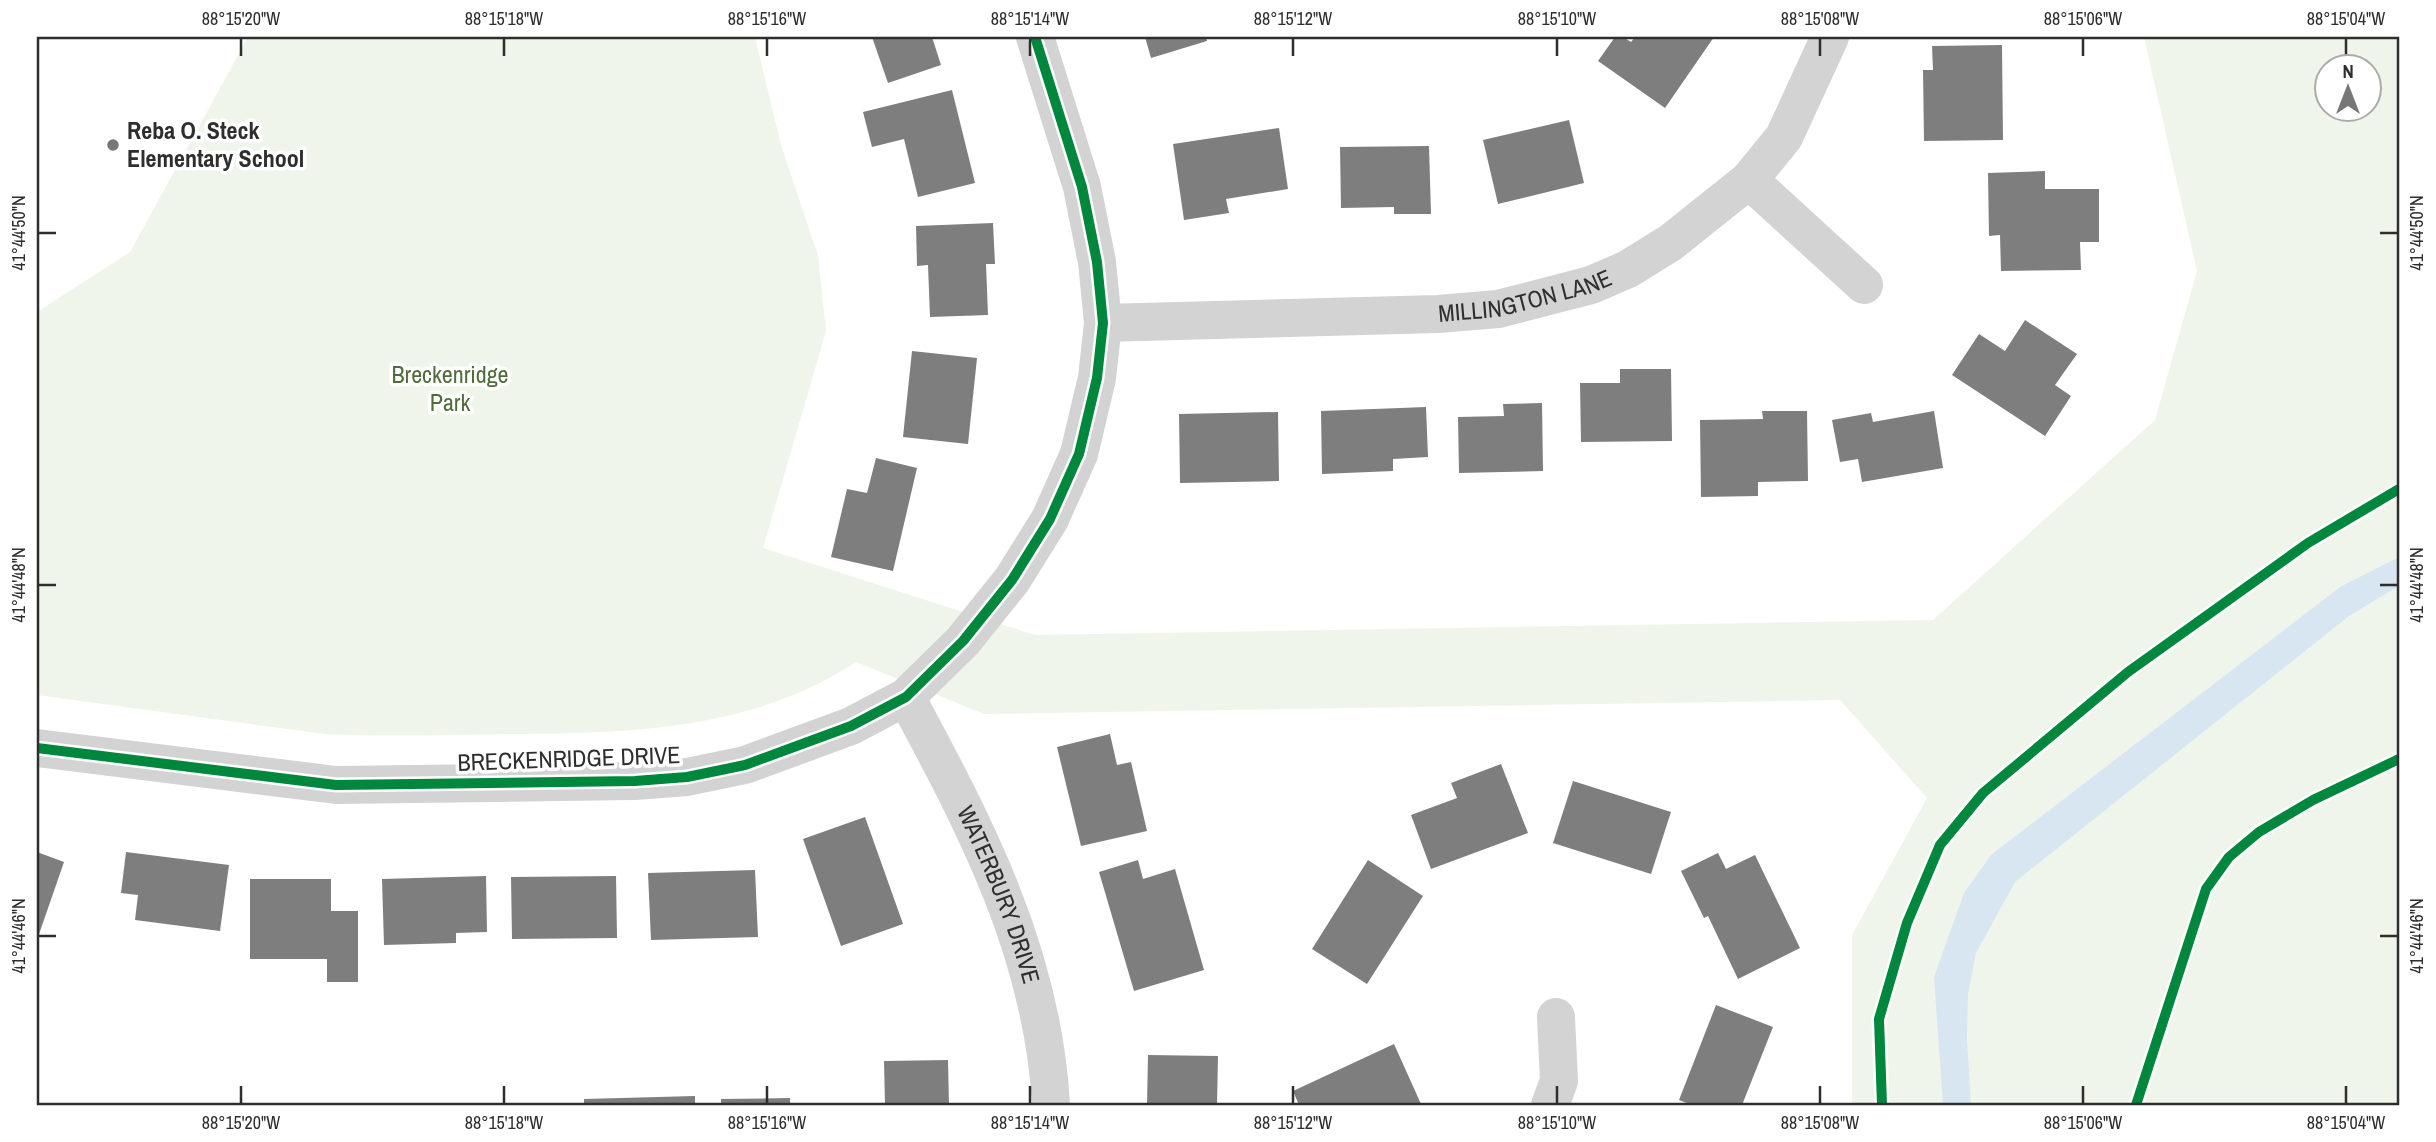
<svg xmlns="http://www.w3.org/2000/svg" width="2436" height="1142" font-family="'Archivo Narrow',sans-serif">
<rect width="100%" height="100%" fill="#fff"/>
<path fill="#f0f5eb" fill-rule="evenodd" d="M 248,37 L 755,37 L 781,145 L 818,255 L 826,331 L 763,548 L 1035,635 L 1933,620 L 2155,420 L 2197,271 L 2144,37 L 2399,37 L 2399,1105 L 1852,1105 L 1852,935 L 1927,798 L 1840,700 L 984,714 L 856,662 C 751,731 628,733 506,734 C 446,735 386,737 325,734 L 37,695 L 37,312 L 130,252 ZM 2328,66 L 2370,66 L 2370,108 L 2328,108 Z"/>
<path fill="#d8e6f2" d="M 2399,557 L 2399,586 L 2349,616 L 2015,882 L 1976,953 L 1968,994 L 1967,1039 L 1971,1105 L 1943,1105 L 1934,977 L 1964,893 L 1991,855 L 2340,587 Z"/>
<g fill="#7e7e7e">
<path d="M 872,37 L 932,37 L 941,65 L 888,83 Z"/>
<path d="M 1145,37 L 1206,37 L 1207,41 L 1151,58 Z"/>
<path d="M 1615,37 L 1623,37 L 1631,42 L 1635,37 L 1714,37 L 1665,108 L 1598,61 Z"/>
<path d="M 2002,45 L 2003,140 L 1924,141 L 1923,70 L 1933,70 L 1932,46 Z"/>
<path d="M 952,90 L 975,183 L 918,197 L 904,139 L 872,147 L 863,112 Z"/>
<path d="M 1569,120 L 1584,183 L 1498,204 L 1483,140 Z"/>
<path d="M 1279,128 L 1288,189 L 1226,199 L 1229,213 L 1184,220 L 1173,144 Z"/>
<path d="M 1429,146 L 1431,214 L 1394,214 L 1394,207 L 1341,208 L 1340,147 Z"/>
<path d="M 2045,171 L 2045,189 L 2099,189 L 2099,242 L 2080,242 L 2081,270 L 2001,271 L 2000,235 L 1989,236 L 1988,173 Z"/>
<path d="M 993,223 L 995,264 L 986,264 L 988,315 L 930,317 L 928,265 L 917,266 L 916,226 Z"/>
<path d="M 2025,320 L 2077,354 L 2055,385 L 2071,396 L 2045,436 L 1952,375 L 1979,334 L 2005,351 Z"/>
<path d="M 912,351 L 977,358 L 968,444 L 903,437 Z"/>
<path d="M 1620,369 L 1671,369 L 1672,441 L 1581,442 L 1580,383 L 1620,383 Z"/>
<path d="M 1542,403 L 1543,471 L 1459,473 L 1458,417 L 1504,416 L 1503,404 Z"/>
<path d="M 1426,407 L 1428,457 L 1393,459 L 1393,471 L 1322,474 L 1321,411 Z"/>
<path d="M 1762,411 L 1807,411 L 1808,481 L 1758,482 L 1758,496 L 1701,497 L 1700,420 L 1763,419 Z"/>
<path d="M 1934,411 L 1943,468 L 1862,482 L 1858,459 L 1840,462 L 1832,420 L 1871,413 L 1873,422 Z"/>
<path d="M 1278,412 L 1279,481 L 1180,483 L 1179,414 Z"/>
<path d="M 876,458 L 917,468 L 893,571 L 831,557 L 847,489 L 867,493 Z"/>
<path d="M 1110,734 L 1117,765 L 1131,762 L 1147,831 L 1081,846 L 1057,747 Z"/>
<path d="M 1501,764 L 1528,833 L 1431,869 L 1411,815 L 1457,798 L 1451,783 Z"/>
<path d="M 1573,781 L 1671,812 L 1651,874 L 1553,843 Z"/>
<path d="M 865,817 L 903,924 L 841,946 L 803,839 Z"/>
<path d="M 37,852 L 64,862 L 37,940 Z"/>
<path d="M 126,852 L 229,865 L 220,931 L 135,920 L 138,895 L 121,893 Z"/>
<path d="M 1718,853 L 1726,869 L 1755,855 L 1800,948 L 1738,979 L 1708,916 L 1704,918 L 1681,871 Z"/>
<path d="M 1138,860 L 1143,879 L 1175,869 L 1204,970 L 1134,991 L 1099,872 Z"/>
<path d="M 1368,860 L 1423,896 L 1367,984 L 1312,949 Z"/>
<path d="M 755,870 L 758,937 L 651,940 L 648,873 Z"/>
<path d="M 486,876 L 487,932 L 456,933 L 456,943 L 384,945 L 382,879 Z"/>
<path d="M 616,876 L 617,938 L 512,939 L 511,877 Z"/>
<path d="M 250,879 L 331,879 L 331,911 L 358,911 L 358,982 L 327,982 L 327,959 L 250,959 Z"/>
<path d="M 1716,1005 L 1773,1027 L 1742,1105 L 1692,1105 L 1679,1100 Z"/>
<path d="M 1394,1044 L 1421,1104 L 1299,1105 L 1293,1091 Z"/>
<path d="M 1148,1055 L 1218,1056 L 1217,1105 L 1147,1105 Z"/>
<path d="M 948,1060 L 949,1105 L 885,1105 L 884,1061 Z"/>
<path d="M 695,1096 L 695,1105 L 584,1105 L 584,1099 Z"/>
<path d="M 790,1098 L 790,1105 L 721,1105 L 721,1099 Z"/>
</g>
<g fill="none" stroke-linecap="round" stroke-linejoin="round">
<g stroke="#d3d3d3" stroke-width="38">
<path d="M 1749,180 L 1864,285"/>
<path id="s1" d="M 1103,323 L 1438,314 L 1498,309 L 1591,285 L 1628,269 L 1670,243 L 1749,180 L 1784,137 L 1830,37"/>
<path id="s2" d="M 906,697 C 976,827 1043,954 1051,1105"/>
<path d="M 37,748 L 336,785 L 635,781 L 687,777 L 745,765 L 851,726 L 906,697 L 963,641 L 1012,580 L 1050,519 L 1079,454 L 1097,378 L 1103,323 L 1097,262 L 1082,187 L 1035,37"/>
<path d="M 1550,1105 L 1559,1081 L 1556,1017"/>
</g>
<defs>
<g id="cycleway">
<path d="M 37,748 L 336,785 L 635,781 L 687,777 L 745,765 L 851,726 L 906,697 L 963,641 L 1012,580 L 1050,519 L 1079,454 L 1097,378 L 1103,323 L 1097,262 L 1082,187 L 1035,37"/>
<path d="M 1882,1105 L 1879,1019 L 1907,923 L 1940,845 L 1983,793 L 2128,672 L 2308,543 L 2399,489"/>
<path d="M 2136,1105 L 2206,889 L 2229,857 L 2259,832 L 2313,800 L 2399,759"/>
</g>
</defs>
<use href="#cycleway" stroke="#fff" stroke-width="15"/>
<use href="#cycleway" stroke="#00873e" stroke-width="10"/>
</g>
<path fill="none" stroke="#2e2e2e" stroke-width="2.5" d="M 241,38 L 241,56M 504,38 L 504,56M 767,38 L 767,56M 1030,38 L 1030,56M 1293,38 L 1293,56M 1557,38 L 1557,56M 1820,38 L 1820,56M 2083,38 L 2083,56M 2346,38 L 2346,56M 38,233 L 56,233M 2380,233 L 2398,233M 38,585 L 56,585M 2380,585 L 2398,585M 38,936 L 56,936M 2380,936 L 2398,936M 241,1086 L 241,1104M 504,1086 L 504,1104M 767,1086 L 767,1104M 1030,1086 L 1030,1104M 1293,1086 L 1293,1104M 1557,1086 L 1557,1104M 1820,1086 L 1820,1104M 2083,1086 L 2083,1104M 2346,1086 L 2346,1104"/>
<circle fill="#777" stroke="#fff" stroke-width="2.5" cx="113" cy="145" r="7"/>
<g text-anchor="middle" stroke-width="7" stroke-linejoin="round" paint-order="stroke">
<g font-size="24" font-weight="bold" fill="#2e2e2e" stroke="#fff" text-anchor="start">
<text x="127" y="139">Reba O. Steck<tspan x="127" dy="28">Elementary School</tspan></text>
</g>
<g font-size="24" fill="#2e2e2e" stroke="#fff">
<text dy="8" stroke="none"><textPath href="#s1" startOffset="424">MILLINGTON LANE</textPath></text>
<text transform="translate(569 759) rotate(-2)" y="8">BRECKENRIDGE DRIVE</text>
<text dy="8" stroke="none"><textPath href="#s2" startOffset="219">WATERBURY DRIVE</textPath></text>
</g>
<g font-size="24" fill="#4f6c3a" stroke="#fff">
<text x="450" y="383">Breckenridge<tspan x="450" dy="28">Park</tspan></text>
</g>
</g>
<rect width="2436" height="1142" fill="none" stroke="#ffffff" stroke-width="77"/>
<g transform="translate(2348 88)"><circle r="33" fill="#ffffff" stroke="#ababab" stroke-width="2"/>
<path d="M0-5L12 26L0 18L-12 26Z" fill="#777777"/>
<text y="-10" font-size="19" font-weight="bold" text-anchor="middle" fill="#2e2e2e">N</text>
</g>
<rect x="38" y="38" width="2360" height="1066" fill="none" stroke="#2e2e2e" stroke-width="2.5"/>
<g font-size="18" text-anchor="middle" fill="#2e2e2e">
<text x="241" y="25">88°15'20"W</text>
<text x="504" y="25">88°15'18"W</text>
<text x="767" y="25">88°15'16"W</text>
<text x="1030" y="25">88°15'14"W</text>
<text x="1293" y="25">88°15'12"W</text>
<text x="1557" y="25">88°15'10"W</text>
<text x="1820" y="25">88°15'08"W</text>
<text x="2083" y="25">88°15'06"W</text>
<text x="2346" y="25">88°15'04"W</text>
<text transform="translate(19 233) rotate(-90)" y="6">41°44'50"N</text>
<text transform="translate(2417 233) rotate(-90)" y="6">41°44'50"N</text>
<text transform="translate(19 585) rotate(-90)" y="6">41°44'48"N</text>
<text transform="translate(2417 585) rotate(-90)" y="6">41°44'48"N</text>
<text transform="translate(19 936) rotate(-90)" y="6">41°44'46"N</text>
<text transform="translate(2417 936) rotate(-90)" y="6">41°44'46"N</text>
<text x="241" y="1129">88°15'20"W</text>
<text x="504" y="1129">88°15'18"W</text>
<text x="767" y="1129">88°15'16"W</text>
<text x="1030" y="1129">88°15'14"W</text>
<text x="1293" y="1129">88°15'12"W</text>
<text x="1557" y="1129">88°15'10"W</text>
<text x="1820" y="1129">88°15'08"W</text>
<text x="2083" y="1129">88°15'06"W</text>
<text x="2346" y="1129">88°15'04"W</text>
</g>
</svg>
